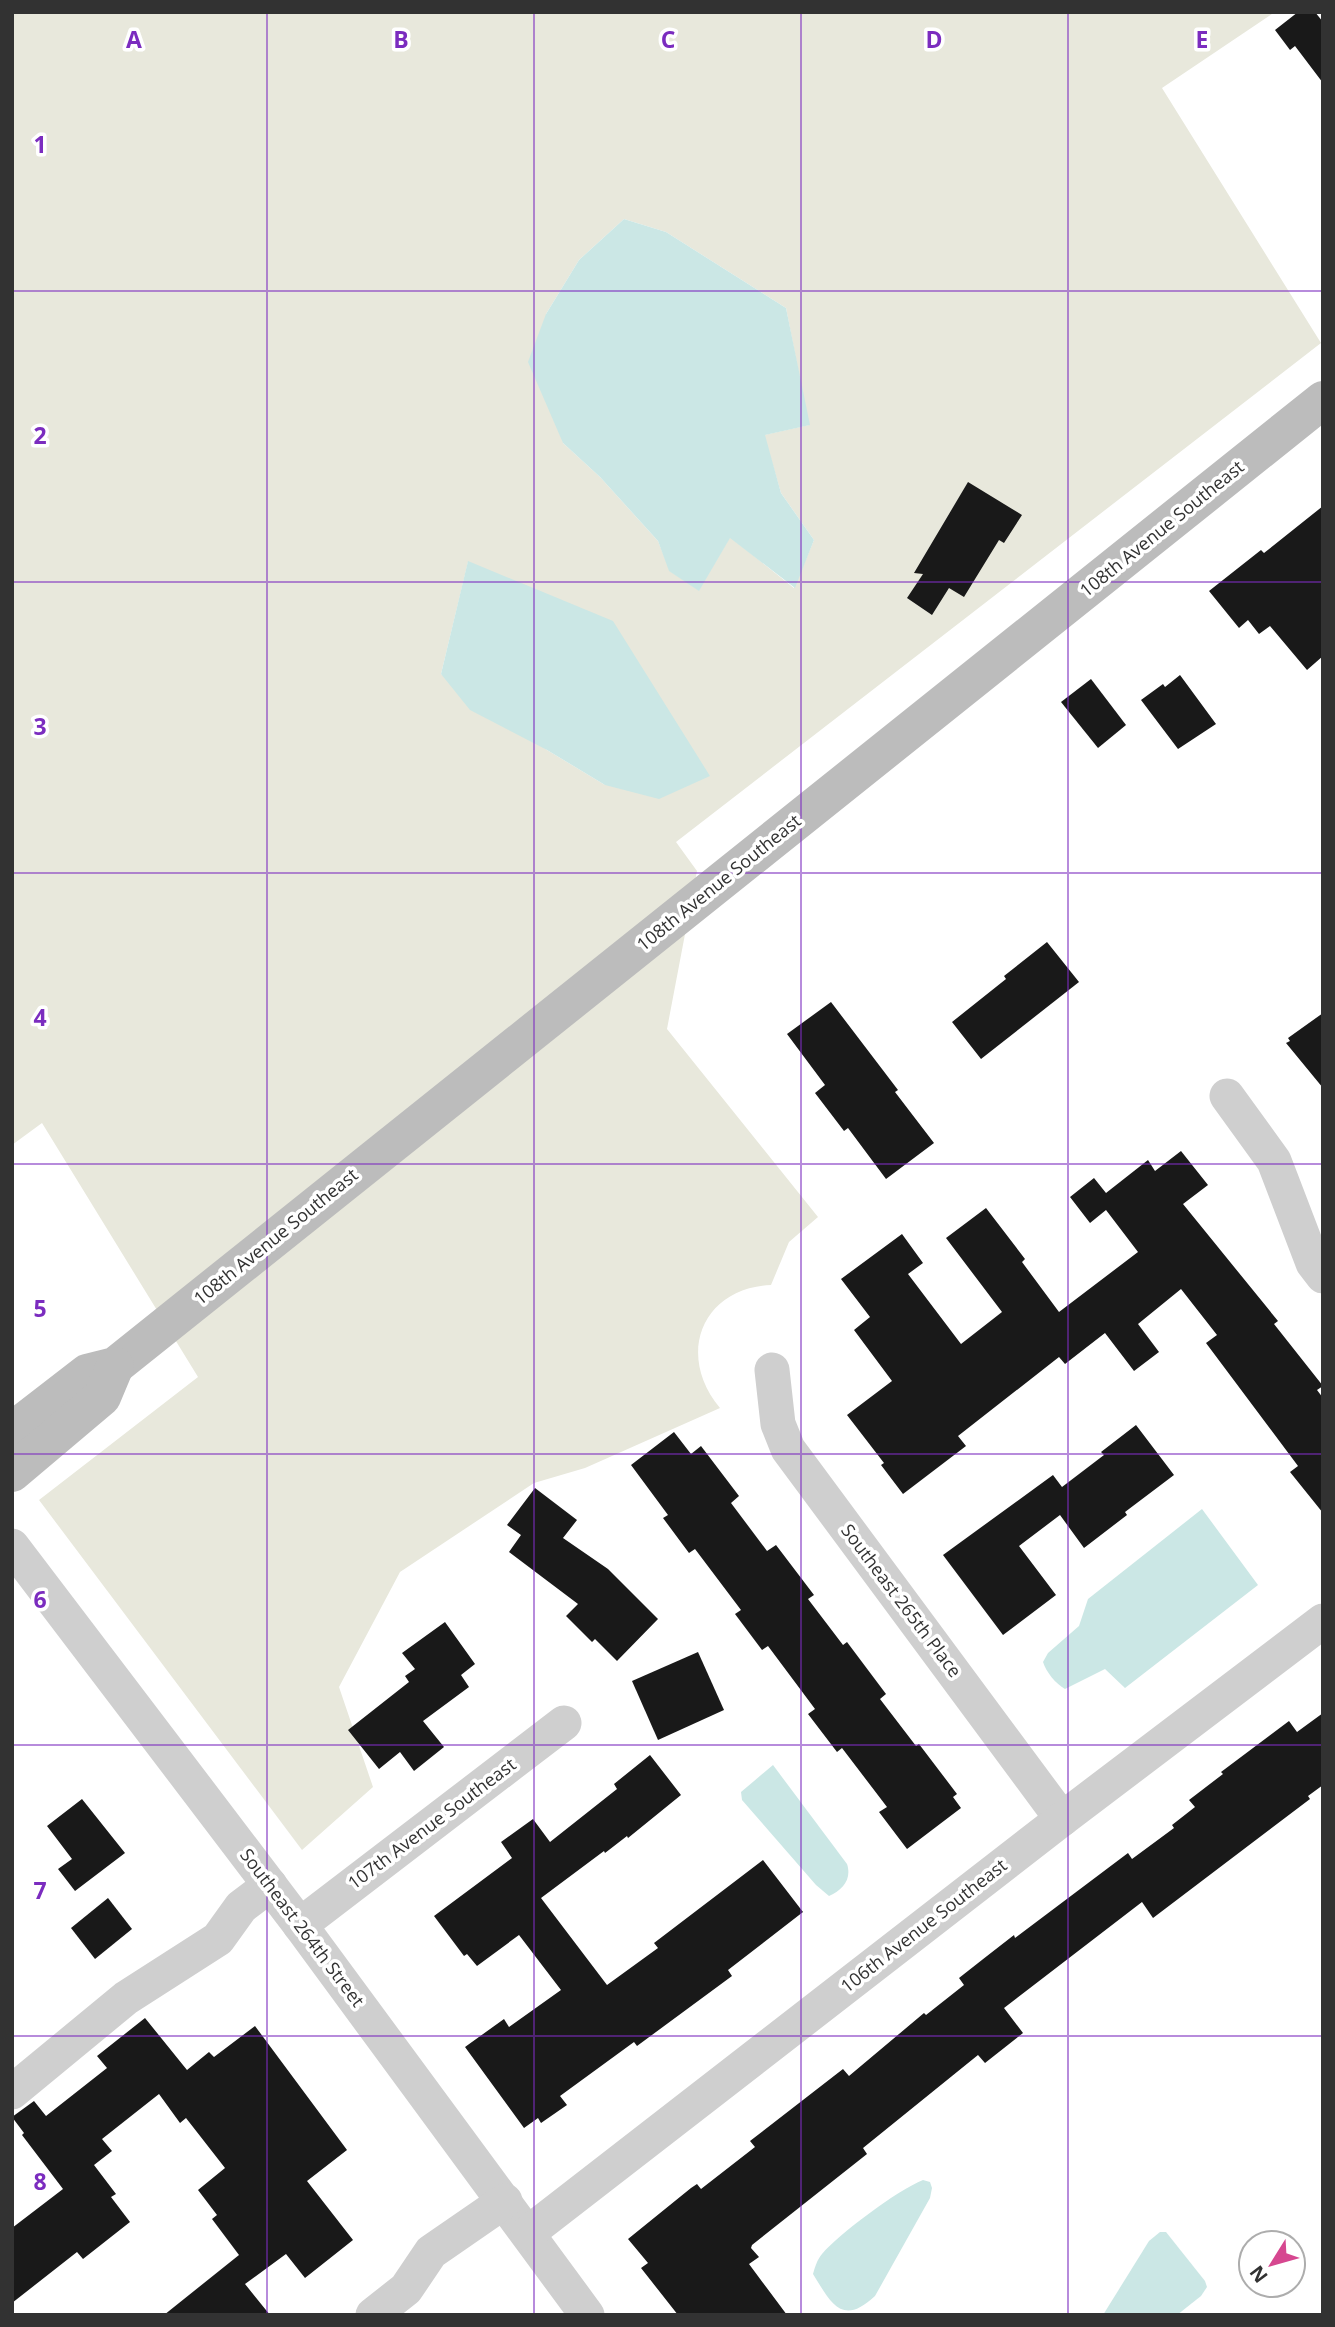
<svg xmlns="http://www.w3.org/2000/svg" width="1335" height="2327" font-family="'Open Sans',sans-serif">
<rect width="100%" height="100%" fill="#fff"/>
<path fill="#e8e8dc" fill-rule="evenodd" d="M 12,12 L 1275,12 L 1162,88 L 1321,343 L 676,842 L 697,871 L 667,1029 L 818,1217 L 789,1242 L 771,1285 C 701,1288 676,1356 720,1408 L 585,1468 L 534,1483 L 400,1572 L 339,1687 L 373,1787 L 302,1850 L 39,1500 L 198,1377 L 42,1123 L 12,1145 ZM 624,219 L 666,232 L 786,308 L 809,425 L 764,435 L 781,493 L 814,540 L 794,588 L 730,537 L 699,590 L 670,571 L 658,541 L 600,477 L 563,443 L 546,314 L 579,260 ZM 468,562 L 605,785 L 547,750 L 441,674 Z"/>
<g fill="#cbe7e5">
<path d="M 624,219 L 666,232 L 786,308 L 810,425 L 765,435 L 781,493 L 814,540 L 795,588 L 730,538 L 699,591 L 669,571 L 658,541 L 600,477 L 563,443 L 528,362 L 546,314 L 579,260 Z"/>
<path d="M 468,561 L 613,621 L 710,776 L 659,799 L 605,785 L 547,750 L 470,710 L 441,674 Z"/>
<path d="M 1202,1509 L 1258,1585 L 1125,1688 L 1105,1669 L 1065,1689 C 1056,1684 1046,1672 1043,1662 L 1048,1653 L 1079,1626 L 1088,1599 Z"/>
<path d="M 773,1765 L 847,1864 C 852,1879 843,1890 829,1896 L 816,1885 L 742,1800 L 741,1792 Z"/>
<path d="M 923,2180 L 930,2182 L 932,2188 L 930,2198 L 875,2296 C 842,2327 831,2303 813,2274 C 815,2267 817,2260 822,2254 C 840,2233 898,2190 923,2180 Z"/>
<path d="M 1160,2232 L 1166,2232 L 1205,2281 L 1207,2287 L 1201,2296 L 1177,2315 L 1103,2315 L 1149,2241 Z"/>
</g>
<g fill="#191919">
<path d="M 1298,12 L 1315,12 L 1323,22 L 1323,83 L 1295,46 L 1290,50 L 1275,30 Z"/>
<path d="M 968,482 L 1022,515 L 1004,543 L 999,540 L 964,597 L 949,588 L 932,615 L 907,598 L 923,574 L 914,573 Z"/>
<path d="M 1323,506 L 1323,656 L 1307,670 L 1270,626 L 1259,634 L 1248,620 L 1239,628 L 1209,591 L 1261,550 L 1264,553 Z"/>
<path d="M 1180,675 L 1216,724 L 1178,749 L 1141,700 L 1163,684 L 1165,687 Z"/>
<path d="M 1091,679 L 1126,725 L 1098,748 L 1061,702 Z"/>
<path d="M 1047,942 L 1079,982 L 981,1059 L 952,1022 L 1006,979 L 1004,976 Z"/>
<path d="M 831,1002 L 898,1090 L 895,1092 L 934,1143 L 886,1179 L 848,1128 L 844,1131 L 815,1093 L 825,1085 L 787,1034 Z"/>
<path d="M 1323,1013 L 1323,1088 L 1286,1043 L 1290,1041 L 1288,1038 Z"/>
<path d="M 1181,1151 L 1208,1185 L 1183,1204 L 1278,1321 L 1274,1324 L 1323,1386 L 1317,1390 L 1323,1398 L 1323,1513 L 1290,1472 L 1298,1466 L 1206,1343 L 1217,1335 L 1181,1289 L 1138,1324 L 1159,1352 L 1134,1371 L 1105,1333 L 1065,1364 L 1059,1357 L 958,1436 L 966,1446 L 903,1494 L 881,1465 L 884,1463 L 847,1415 L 892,1381 L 854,1330 L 870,1317 L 841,1279 L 902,1234 L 923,1263 L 908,1274 L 961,1344 L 1002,1312 L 946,1238 L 986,1208 L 1025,1259 L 1022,1262 L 1059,1312 L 1138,1252 L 1106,1210 L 1090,1223 L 1070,1197 L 1094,1178 L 1106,1193 L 1148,1160 L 1155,1171 Z"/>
<path d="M 1136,1425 L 1174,1475 L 1125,1512 L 1127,1515 L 1084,1548 L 1060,1515 L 1019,1546 L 1056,1595 L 1003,1635 L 943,1555 L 1053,1475 L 1062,1487 L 1104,1455 L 1101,1452 Z"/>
<path d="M 674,1432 L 691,1454 L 701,1446 L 739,1496 L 731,1503 L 767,1551 L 776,1545 L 814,1595 L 808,1599 L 843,1645 L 847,1642 L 886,1694 L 880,1699 L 916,1746 L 919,1744 L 957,1794 L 953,1797 L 961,1808 L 907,1849 L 879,1812 L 887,1807 L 842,1748 L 837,1752 L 808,1714 L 815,1709 L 768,1646 L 762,1650 L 735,1614 L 741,1610 L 695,1549 L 689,1553 L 663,1518 L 668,1515 L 631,1465 Z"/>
<path d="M 535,1488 L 577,1520 L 563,1538 L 608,1569 L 658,1619 L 617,1661 L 595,1639 L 592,1642 L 566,1616 L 578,1604 L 509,1552 L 521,1535 L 507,1525 Z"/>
<path d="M 445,1622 L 475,1664 L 461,1675 L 469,1687 L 423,1721 L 444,1747 L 414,1771 L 400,1752 L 379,1769 L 348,1730 L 409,1682 L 405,1676 L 415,1669 L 402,1653 Z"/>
<path d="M 698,1652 L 724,1710 L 658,1740 L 632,1681 Z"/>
<path d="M 1323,1713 L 1323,1785 L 1308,1796 L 1310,1799 L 1153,1918 L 1142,1902 L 1004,2008 L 1023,2033 L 985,2063 L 978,2055 L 863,2148 L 867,2154 L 752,2245 L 751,2248 L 759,2257 L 749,2264 L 787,2315 L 678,2315 L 641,2268 L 648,2263 L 628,2239 L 691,2188 L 697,2184 L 701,2189 L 755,2147 L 750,2141 L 843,2069 L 849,2076 L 924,2013 L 926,2015 L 964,1985 L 959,1978 L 987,1956 L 1014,1935 L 1015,1938 L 1128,1853 L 1132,1859 L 1174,1828 L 1172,1825 L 1195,1807 L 1189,1800 L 1223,1774 L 1221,1772 L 1289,1721 L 1297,1732 Z"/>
<path d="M 650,1755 L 681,1795 L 628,1838 L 627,1836 L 605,1853 L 604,1851 L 541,1898 L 607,1985 L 658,1948 L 654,1943 L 763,1860 L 803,1912 L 728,1970 L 732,1976 L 637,2046 L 634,2042 L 560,2096 L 567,2105 L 541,2123 L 538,2118 L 524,2128 L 465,2047 L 504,2019 L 509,2027 L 561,1990 L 519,1935 L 477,1966 L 467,1954 L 464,1956 L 434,1916 L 512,1858 L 501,1842 L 533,1819 L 550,1842 L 617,1789 L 614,1784 Z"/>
<path d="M 82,1799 L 125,1853 L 75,1891 L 58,1869 L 72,1859 L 47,1826 Z"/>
<path d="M 108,1898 L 132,1929 L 95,1959 L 71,1928 Z"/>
<path d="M 145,2018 L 187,2070 L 209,2052 L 214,2057 L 255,2026 L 347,2150 L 307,2181 L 353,2240 L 305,2278 L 286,2254 L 245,2284 L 270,2315 L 164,2315 L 239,2255 L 212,2219 L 217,2215 L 198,2190 L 225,2168 L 186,2118 L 180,2123 L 159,2094 L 102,2139 L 112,2151 L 94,2165 L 116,2194 L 111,2197 L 130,2222 L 83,2259 L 77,2252 L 12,2303 L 12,2228 L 63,2189 L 22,2135 L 24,2133 L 12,2117 L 34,2101 L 46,2116 L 107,2068 L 97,2056 Z"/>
</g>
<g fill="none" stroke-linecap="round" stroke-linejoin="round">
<g stroke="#cfcfcf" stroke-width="35">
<path d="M 1227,1096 L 1274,1161 L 1313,1263 L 1323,1276"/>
<path d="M 772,1370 L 778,1424 L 788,1449 L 1062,1819"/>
<path d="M 12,1546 L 300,1925 L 587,2315"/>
<path d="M 300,1925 L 564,1723"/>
<path d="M 12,2092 L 126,1998 L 218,1939 L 241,1907 L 270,1885"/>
<path d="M 528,2233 L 1062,1819 L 1323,1621"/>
<path d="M 373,2315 L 406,2289 L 431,2252 L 505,2201"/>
</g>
<g stroke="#bcbcbc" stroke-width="38">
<path d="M 12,1431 L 87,1373 L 115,1366 L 1323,400"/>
<path d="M 12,1473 L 102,1397 L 115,1366"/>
</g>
</g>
<path fill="none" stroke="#7b2cbf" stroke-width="2" stroke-opacity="0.55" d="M 267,12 L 267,2315M 534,12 L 534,2315M 801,12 L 801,2315M 1068,12 L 1068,2315M 12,291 L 1323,291M 12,582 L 1323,582M 12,873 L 1323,873M 12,1164 L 1323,1164M 12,1454 L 1323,1454M 12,1745 L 1323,1745M 12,2036 L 1323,2036"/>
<g text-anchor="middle" stroke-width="7" stroke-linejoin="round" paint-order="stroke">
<g font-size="18" fill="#323232" stroke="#fff">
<text transform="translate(1162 529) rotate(-39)" y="6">108th Avenue Southeast</text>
<text transform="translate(719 883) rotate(-39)" y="6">108th Avenue Southeast</text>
<text transform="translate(276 1237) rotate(-39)" y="6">108th Avenue Southeast</text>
<text transform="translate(901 1601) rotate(53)" y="6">Southeast 265th Place</text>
<text transform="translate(432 1824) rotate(-37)" y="6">107th Avenue Southeast</text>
<text transform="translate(924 1926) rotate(-38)" y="6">106th Avenue Southeast</text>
<text transform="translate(302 1928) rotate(53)" y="6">Southeast 264th Street</text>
</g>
</g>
<g font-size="23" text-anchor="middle" font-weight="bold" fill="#7b2cbf" stroke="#fff" stroke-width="7" stroke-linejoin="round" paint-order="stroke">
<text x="134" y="48">A</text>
<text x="401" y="48">B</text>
<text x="668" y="48">C</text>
<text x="934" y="48">D</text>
<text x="1202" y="48">E</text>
<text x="40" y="153">1</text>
<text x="40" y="444">2</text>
<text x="40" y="735">3</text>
<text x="40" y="1026">4</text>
<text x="40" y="1317">5</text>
<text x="40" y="1608">6</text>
<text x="40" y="1899">7</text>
<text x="40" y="2190">8</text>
</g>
<rect width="1335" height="2327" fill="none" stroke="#323232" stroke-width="28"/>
<g transform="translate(1272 2264) rotate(233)"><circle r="33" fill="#ffffff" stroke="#adadad" stroke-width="2"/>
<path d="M0-5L12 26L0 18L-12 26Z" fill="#d64790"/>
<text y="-10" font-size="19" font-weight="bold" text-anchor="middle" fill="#323232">N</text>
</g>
</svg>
